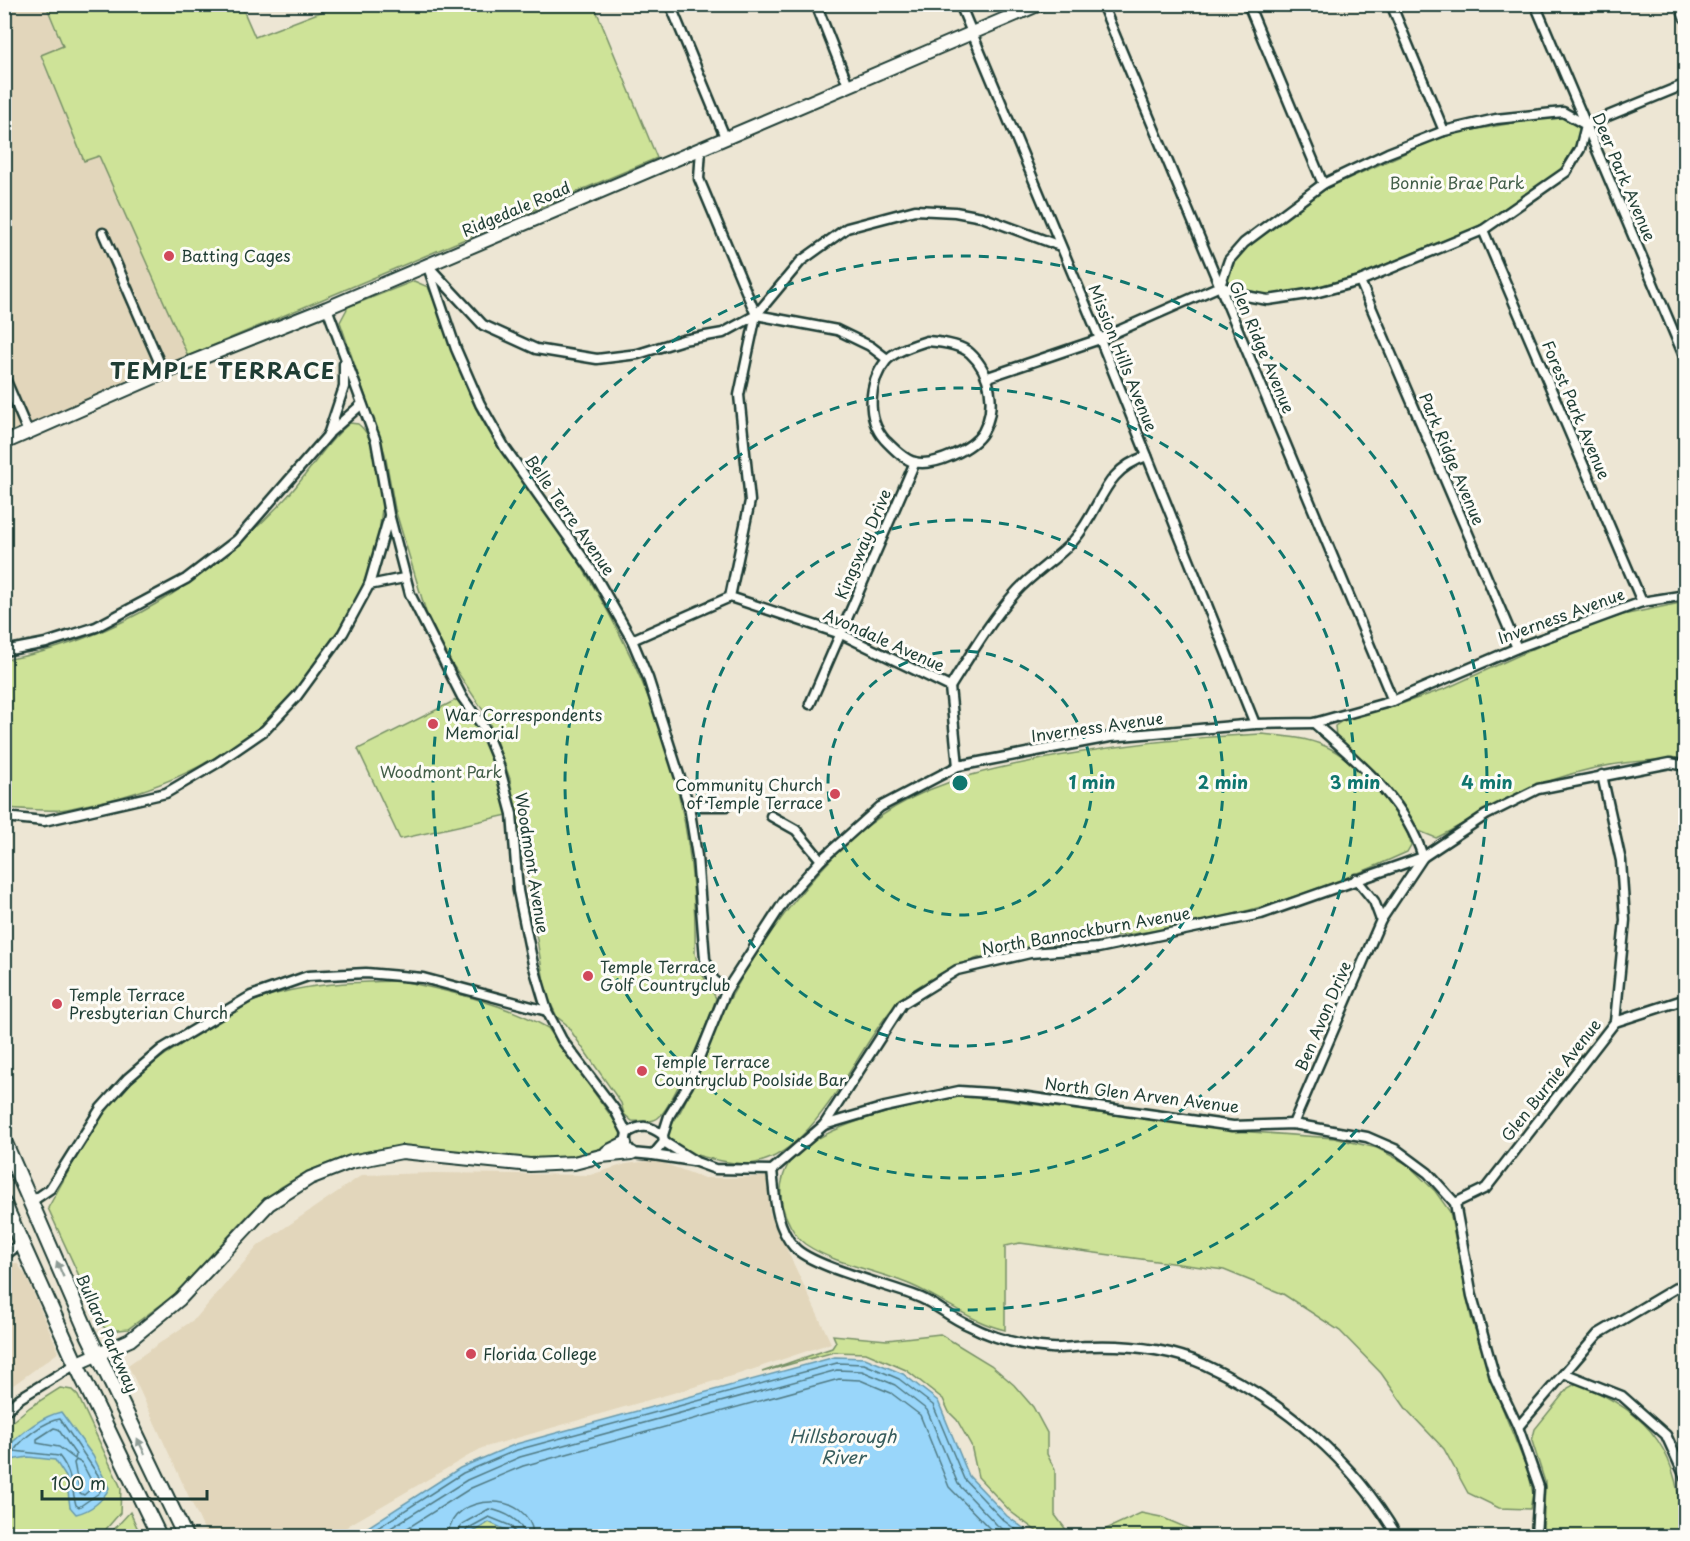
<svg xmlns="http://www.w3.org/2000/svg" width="1690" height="1541" font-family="'Playpen Sans',sans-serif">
<rect width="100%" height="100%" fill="#ede6d4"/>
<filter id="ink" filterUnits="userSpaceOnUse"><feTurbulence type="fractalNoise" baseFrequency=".0167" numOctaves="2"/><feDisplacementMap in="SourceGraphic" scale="12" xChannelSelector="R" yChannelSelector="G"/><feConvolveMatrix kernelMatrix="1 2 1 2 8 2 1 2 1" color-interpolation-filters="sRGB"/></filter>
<g filter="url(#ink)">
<g fill="#e2d6bb">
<path d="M 5,5 L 45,5 L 62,46 L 40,55 L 84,161 L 98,155 L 188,356 L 5,434 Z"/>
<path d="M 655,1160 L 704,1178 L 767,1177 L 770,1214 L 831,1343 L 739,1374 L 482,1448 L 349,1525 L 338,1536 L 207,1536 L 128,1365 L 196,1318 L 258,1246 L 362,1175 L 433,1173 L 590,1175 L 626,1164 Z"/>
<path d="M 17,1263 L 26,1276 L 59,1352 L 5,1391 L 5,1264 Z"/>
</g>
<g fill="#cee398" stroke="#769066" stroke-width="1.5">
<path d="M 46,5 L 241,5 L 255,37 L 339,5 L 594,5 L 657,158 L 188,356 L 99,156 L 84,161 L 41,55 L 63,46 Z"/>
<path d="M 1547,117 L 1570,118 L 1579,125 L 1580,138 L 1560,170 L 1481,225 L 1360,275 L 1315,287 L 1268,295 L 1231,286 L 1227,280 L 1232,263 L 1246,247 L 1325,189 L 1445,135 Z"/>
<path d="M 414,281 L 428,287 C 450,332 459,382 485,425 C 514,475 552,518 582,567 C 656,686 698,812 695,953 L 698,967 L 716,998 C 711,1017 672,1107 659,1117 C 653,1123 640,1121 632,1121 L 624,1114 L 621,1103 L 566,1024 L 557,1017 L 546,993 L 510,779 L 487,716 L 448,658 L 426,612 L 395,509 L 385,454 L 340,322 L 348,307 Z"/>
<path d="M 350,423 L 358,424 C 377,438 384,486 382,508 C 378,561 358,602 328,646 C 315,665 301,687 285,704 C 234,755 165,789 95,803 C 83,805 71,809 59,810 C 41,811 22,809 5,808 L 5,660 C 117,640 208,581 285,499 C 308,475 324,444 350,423 Z"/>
<path d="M 1685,602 L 1685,760 C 1621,758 1562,771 1504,801 C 1481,813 1459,827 1436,838 L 1419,831 L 1402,803 L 1375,771 L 1336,736 L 1335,726 L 1345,719 L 1398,705 L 1447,688 L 1568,633 L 1623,615 Z"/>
<path d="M 462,697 L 484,728 L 512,814 L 400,839 L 358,749 Z"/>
<path d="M 1261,734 C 1282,736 1305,737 1325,746 C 1354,758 1405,814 1411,845 L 1407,852 C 1330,888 1249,914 1165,929 C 1091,943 1003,938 936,976 C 924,983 908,992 898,1002 C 856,1046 816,1159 748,1164 C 736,1164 723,1161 712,1159 C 692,1154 676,1152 667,1134 C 671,1125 676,1118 681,1110 C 696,1082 705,1051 718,1022 C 754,948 823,850 895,807 C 946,777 1001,767 1058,756 C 1126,744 1192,737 1261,734 Z"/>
<path d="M 402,981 C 451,992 504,1003 548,1028 L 621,1130 L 620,1139 L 616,1144 L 562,1159 L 534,1160 L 413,1147 L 386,1148 L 353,1154 L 308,1171 L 281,1187 L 249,1214 L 174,1295 L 128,1329 L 110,1331 L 102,1326 L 48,1208 C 72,1166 95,1117 131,1083 C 152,1062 176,1047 202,1032 C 220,1022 238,1008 257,1000 C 303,983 354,982 402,981 Z"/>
<path d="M 959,1097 L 985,1098 L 1237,1131 L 1334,1138 L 1377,1148 L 1407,1164 L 1435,1191 L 1450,1212 L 1471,1317 L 1495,1390 L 1529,1474 L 1533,1494 L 1530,1509 L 1499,1508 L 1468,1493 L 1444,1449 L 1407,1410 L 1381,1373 L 1340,1331 L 1283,1294 L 1224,1270 L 1020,1243 L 1005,1246 L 1005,1330 C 970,1322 944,1299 911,1285 C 877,1270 836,1265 805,1244 C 794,1236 785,1217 782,1205 C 778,1186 784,1164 799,1151 C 836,1121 912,1105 959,1097 Z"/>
<path d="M 940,1334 L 991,1365 L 1014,1385 L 1033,1407 L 1047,1433 L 1047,1454 L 1055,1470 L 1055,1515 L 1070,1535 L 1085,1536 L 1043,1536 L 1011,1512 L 978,1477 L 971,1445 L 957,1420 L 949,1412 L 943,1399 L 906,1370 L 866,1353 L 834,1352 L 762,1372 L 832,1348 L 836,1342 L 833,1335 L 887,1340 Z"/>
<path d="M 1577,1383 C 1654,1415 1680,1453 1682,1536 L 1543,1536 L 1545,1482 L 1532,1441 L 1535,1429 L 1568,1388 Z"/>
<path d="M 60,1388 L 72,1390 L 78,1396 L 121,1488 L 120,1513 L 100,1536 L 5,1536 L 4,1428 L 30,1407 Z"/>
<path d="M 130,1512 L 141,1536 L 108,1536 Z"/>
<path d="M 1141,1513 L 1161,1517 L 1206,1536 L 1091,1536 Z"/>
<path d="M 489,1522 L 508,1531 L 513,1536 L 467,1536 Z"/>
</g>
<g fill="#99d6fa" stroke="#6899ab" stroke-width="1.5">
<path d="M 835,1357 L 865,1358 L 903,1374 L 938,1401 L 969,1476 L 1007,1516 L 1034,1536 L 513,1536 L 508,1531 L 489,1522 L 467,1536 L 354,1536 L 460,1468 L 516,1444 Z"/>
<path d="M 61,1412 L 93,1456 L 109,1488 C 103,1501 90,1511 76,1514 L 70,1507 L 66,1477 L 55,1460 L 28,1457 L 5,1461 L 5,1450 C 20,1434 39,1417 61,1412 Z"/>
</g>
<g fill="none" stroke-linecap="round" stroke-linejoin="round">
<g stroke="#507a83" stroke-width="1.5">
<path d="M 60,1419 L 98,1475 L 102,1487 L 99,1493 L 79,1507 L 76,1505 C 71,1486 72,1472 59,1456 L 14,1451 C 22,1438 45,1421 60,1419 Z"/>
<path d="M 54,1428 L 58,1429 L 76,1455 L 75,1459 L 59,1447 L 37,1443 L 37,1439 Z"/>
<path d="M 76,1460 L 82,1463 L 94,1486 L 84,1495 L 80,1493 L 74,1463 Z"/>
<path d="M 365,1536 L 463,1473 L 517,1450 L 837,1363 L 864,1364 L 899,1379 L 933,1405 L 964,1479 L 1003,1520 L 1024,1536"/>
<path d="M 378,1536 L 467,1480 L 520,1457 L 837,1370 L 862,1371 L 895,1385 L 927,1410 L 958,1484 L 997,1525 L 1012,1536"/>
<path d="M 395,1536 L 471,1488 L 523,1466 L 839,1379 L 860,1380 L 891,1393 L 920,1415 L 949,1487 L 997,1536"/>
<path d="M 448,1536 C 450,1491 532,1490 533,1536"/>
<path d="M 457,1536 L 462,1524 L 489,1509 C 504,1512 523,1520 524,1536"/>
<path d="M 464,1536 L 467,1529 L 489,1517 L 511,1526 L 517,1536"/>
</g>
<defs>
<g id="street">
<path d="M 670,4 L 725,137"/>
<path d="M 816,4 L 848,85"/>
<path d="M 960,4 L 1100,339 L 1255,724"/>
<path d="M 1102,4 L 1393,701"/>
<path d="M 1248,4 L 1323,184"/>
<path d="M 1391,4 L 1444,131"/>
<path d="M 1535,4 L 1686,361"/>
<path d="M 1586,125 L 1686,84"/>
<path d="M 701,149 L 699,179 L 756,315"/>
<path d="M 1483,230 L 1642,602"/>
<path d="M 103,233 L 164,373"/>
<path d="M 427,264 L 456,349 L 480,404 L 505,448 L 593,572 L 632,640 L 648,678 L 689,806 L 697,856 L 705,959 L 713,979 L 726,991"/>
<path d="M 429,267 L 483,325 L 536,349 L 597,359 L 638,354 L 683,340 L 723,333 L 756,315 L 837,330 L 870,346 L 887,359"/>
<path d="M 1360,281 L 1517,648"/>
<path d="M 327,308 L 376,441 L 389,514 L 410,594 L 462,697 L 484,728 L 498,762 L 512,814 L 518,891 L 533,964 L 547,1011 L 562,1040 L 615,1110 L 627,1133"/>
<path d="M 927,341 C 940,342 960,344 970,353 C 991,372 997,407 983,432 C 973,449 934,467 914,462 C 903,459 893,448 885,440 C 866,419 868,383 886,361 C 894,351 915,345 927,341 Z"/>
<path d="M 4,376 L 28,432"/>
<path d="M 988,377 L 1100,339 L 1220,286 L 1229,260 L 1244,243 L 1323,184 L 1388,153 L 1444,131 L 1496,119 L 1563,112 L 1586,125 L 1580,149 L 1566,172 L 1483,230 L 1360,281 L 1315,293 L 1268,300 L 1246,296 L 1220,286"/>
<path d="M 328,434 L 362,404"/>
<path d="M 369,585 L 404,578"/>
<path d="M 730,597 L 841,634 L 950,687 L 958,766"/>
<path d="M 632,640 L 730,597 L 750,501 L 739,395 L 756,315 L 801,261 L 847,228 L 915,210 L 955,212 L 982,217 L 1060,246"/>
<path d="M 4,651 L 46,643 L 96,627 L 186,579 L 237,540 L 328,435 L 344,387 L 344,364"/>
<path d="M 950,687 C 971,654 990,621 1016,592 C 1033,573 1057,559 1074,540 C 1103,507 1101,471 1147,456"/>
<path d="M 810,704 L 915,462"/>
<path d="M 1602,775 L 1621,861 L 1625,920 L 1615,1022"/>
<path d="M 689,806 L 727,806"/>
<path d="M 771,816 L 796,830 L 821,860"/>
<path d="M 4,817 L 44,821 L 166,793 L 217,763 L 265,730 L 297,696 L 343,633 L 369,585 L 389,516"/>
<path d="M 1356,879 L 1374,901 L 1381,920"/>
<path d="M 1293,1124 L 1381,920 L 1423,857 C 1405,799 1358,762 1314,723"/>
<path d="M 824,1125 L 902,1004 L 957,970 L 1030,953 L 1098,948 L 1261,914 L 1423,857 L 1486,815 L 1538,789 L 1670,763 L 1686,766"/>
<path d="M 663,1135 C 649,1125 642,1124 627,1133 L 625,1143 L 632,1153 L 653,1155 L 664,1142 L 663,1135 L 669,1116 L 688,1085 L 726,991 L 785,900 L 821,860 L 880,807 L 958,766 L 1110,737 L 1255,724 L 1314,723 L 1393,701 L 1517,648 L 1642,602 L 1686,595"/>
<path d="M 664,1142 L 696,1162 L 715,1169 L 772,1170 L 824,1125 L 885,1107 L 959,1091 L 1006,1094 L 1233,1126 L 1293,1124 L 1367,1137 L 1397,1150 L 1428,1173 L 1455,1203 L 1472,1296 L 1495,1378 L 1518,1427 L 1539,1487 L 1536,1536"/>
<path d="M 653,1155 L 693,1161"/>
<path d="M 772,1170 C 775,1197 775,1225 794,1247 C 812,1267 893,1286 921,1298 C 937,1305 951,1318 968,1325 C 993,1338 1023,1346 1051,1348 C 1064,1349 1078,1346 1091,1346 C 1128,1345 1169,1349 1203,1364 C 1282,1400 1354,1461 1397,1536"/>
<path d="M 31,1202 L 50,1189 L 101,1108 L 128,1078 L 162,1049 L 251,996 L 308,976 L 366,973 L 423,978 L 547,1011"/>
<path d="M 1455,1203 L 1486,1188 L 1615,1022 L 1686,999"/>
<path d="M 4,1256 L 21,1243"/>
<path d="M 1566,1374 L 1622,1396 L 1666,1435 L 1686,1479"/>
<path d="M 4,1412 L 20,1398 L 76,1364"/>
<path d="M 1518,1427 L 1598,1334 L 1686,1282"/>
</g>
<g id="secondary">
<path d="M 1681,4 L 1686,17"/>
<path d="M 4,443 L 164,373 L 327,308 L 1040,4"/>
<path d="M 607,1152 L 625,1143"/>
<path d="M 76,1364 L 130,1340 L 180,1299 L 269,1204 L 310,1178 L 351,1162 L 402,1152 L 530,1165 L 574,1163 L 601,1156 L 632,1153"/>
</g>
<g id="primary">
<path d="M 4,1141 L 88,1334 L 185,1536"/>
<path d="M 4,1204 L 76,1364 L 159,1536"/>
</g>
</defs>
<use href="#street" stroke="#1f3d34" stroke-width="13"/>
<use href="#secondary" stroke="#1f3d34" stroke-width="16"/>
<use href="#primary" stroke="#1f3d34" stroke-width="18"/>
<use href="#street" stroke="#fdfcf7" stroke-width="8"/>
<use href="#secondary" stroke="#fdfcf7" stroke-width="12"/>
<use href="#primary" stroke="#fdfcf7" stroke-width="14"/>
</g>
<defs><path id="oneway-solid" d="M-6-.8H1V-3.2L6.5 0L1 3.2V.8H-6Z" transform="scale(1.5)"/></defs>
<g fill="#8e9c96">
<use href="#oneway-solid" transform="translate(60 1269) rotate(-113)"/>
<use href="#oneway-solid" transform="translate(141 1446) rotate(-116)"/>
</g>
</g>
<g fill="none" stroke="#0f766e" stroke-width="3" stroke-dasharray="10 8">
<circle cx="960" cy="783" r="132"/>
<circle cx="960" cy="783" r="263"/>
<circle cx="960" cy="783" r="395"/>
<circle cx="960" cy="783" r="527"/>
</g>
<g fill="#d1495b" stroke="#fdfcf7" stroke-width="2">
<circle cx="169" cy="256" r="6"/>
<circle cx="433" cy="724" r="6"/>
<circle cx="835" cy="794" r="6"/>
<circle cx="588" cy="976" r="6"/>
<circle cx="57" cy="1004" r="6"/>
<circle cx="642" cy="1071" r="6"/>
<circle cx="471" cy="1354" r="6"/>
</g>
<g text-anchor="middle" stroke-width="6" stroke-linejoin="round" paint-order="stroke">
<g font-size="16" fill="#1f3d34" stroke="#fdfcf7">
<text transform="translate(1624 177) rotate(67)" y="6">Deer Park Avenue</text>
<text transform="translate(516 209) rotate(-23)" y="6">Ridgedale Road</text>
<text transform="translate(1262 347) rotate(67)" y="6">Glen Ridge Avenue</text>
<text transform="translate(1123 358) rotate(68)" y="6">Mission Hills Avenue</text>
<text transform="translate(1576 410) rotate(67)" y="6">Forest Park Avenue</text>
<text transform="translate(1452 459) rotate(67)" y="6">Park Ridge Avenue</text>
<text transform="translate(570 515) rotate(55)" y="6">Belle Terre Avenue</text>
<text transform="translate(863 544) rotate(-67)" y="6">Kingsway Drive</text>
<text transform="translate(1561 616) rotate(-20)" y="6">Inverness Avenue</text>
<text transform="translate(884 640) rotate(24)" y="6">Avondale Avenue</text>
<text transform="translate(1097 727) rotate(-8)" y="6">Inverness Avenue</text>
<text transform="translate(532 863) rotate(81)" y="6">Woodmont Avenue</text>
<text transform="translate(1086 931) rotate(-10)" y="6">North Bannockburn Avenue</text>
<text transform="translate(1323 1016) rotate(-67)" y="6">Ben Avon Drive</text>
<text transform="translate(1551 1080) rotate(-52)" y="6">Glen Burnie Avenue</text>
<text transform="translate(1142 1095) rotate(7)" y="6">North Glen Arven Avenue</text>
<text transform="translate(107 1333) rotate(66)" y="6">Bullard Parkway</text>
</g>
<g font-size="16" fill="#425e48" stroke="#fdfcf7">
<text x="1457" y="189">Bonnie Brae Park</text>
<text x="441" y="778">Woodmont Park</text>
</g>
<g font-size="16" fill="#1f3d34" stroke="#fdfcf7" text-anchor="start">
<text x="181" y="262">Batting Cages</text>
<text x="445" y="721">War Correspondents<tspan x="445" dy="18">Memorial</tspan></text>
<text x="823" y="791" text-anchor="end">Community Church<tspan x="823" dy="18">of Temple Terrace</tspan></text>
<text x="600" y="973">Temple Terrace<tspan x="600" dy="18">Golf Countryclub</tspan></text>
<text x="69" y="1001">Temple Terrace<tspan x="69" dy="18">Presbyterian Church</tspan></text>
<text x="654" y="1068">Temple Terrace<tspan x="654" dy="18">Countryclub Poolside Bar</tspan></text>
<text x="483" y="1360">Florida College</text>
</g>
<g font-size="18" font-style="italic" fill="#375c5c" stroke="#fdfcf7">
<text x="843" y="1443">Hillsborough<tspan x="843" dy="21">River</tspan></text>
</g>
<g font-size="22" font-weight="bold" letter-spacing="1.5" fill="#1f3d34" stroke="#fdfcf7">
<text x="223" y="379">TEMPLE TERRACE</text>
</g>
</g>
<circle cx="960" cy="783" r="9" fill="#0f766e" stroke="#fdfcf7" stroke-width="3"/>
<g font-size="18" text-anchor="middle" font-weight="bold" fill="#0f766e" stroke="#fdfcf7" stroke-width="6" stroke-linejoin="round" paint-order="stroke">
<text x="1092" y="789">1 min</text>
<text x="1223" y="789">2 min</text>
<text x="1355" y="789">3 min</text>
<text x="1487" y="789">4 min</text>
</g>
<rect width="1690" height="1541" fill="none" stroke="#fdfcf7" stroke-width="24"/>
<rect x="12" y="12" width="1666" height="1517" fill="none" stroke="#1f3d34" stroke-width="2" filter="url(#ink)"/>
<path d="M42 1490v9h165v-9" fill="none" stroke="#1f3d34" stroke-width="3"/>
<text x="51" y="1490" font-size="18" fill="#1f3d34" stroke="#fdfcf7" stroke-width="4.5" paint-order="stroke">100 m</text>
</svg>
